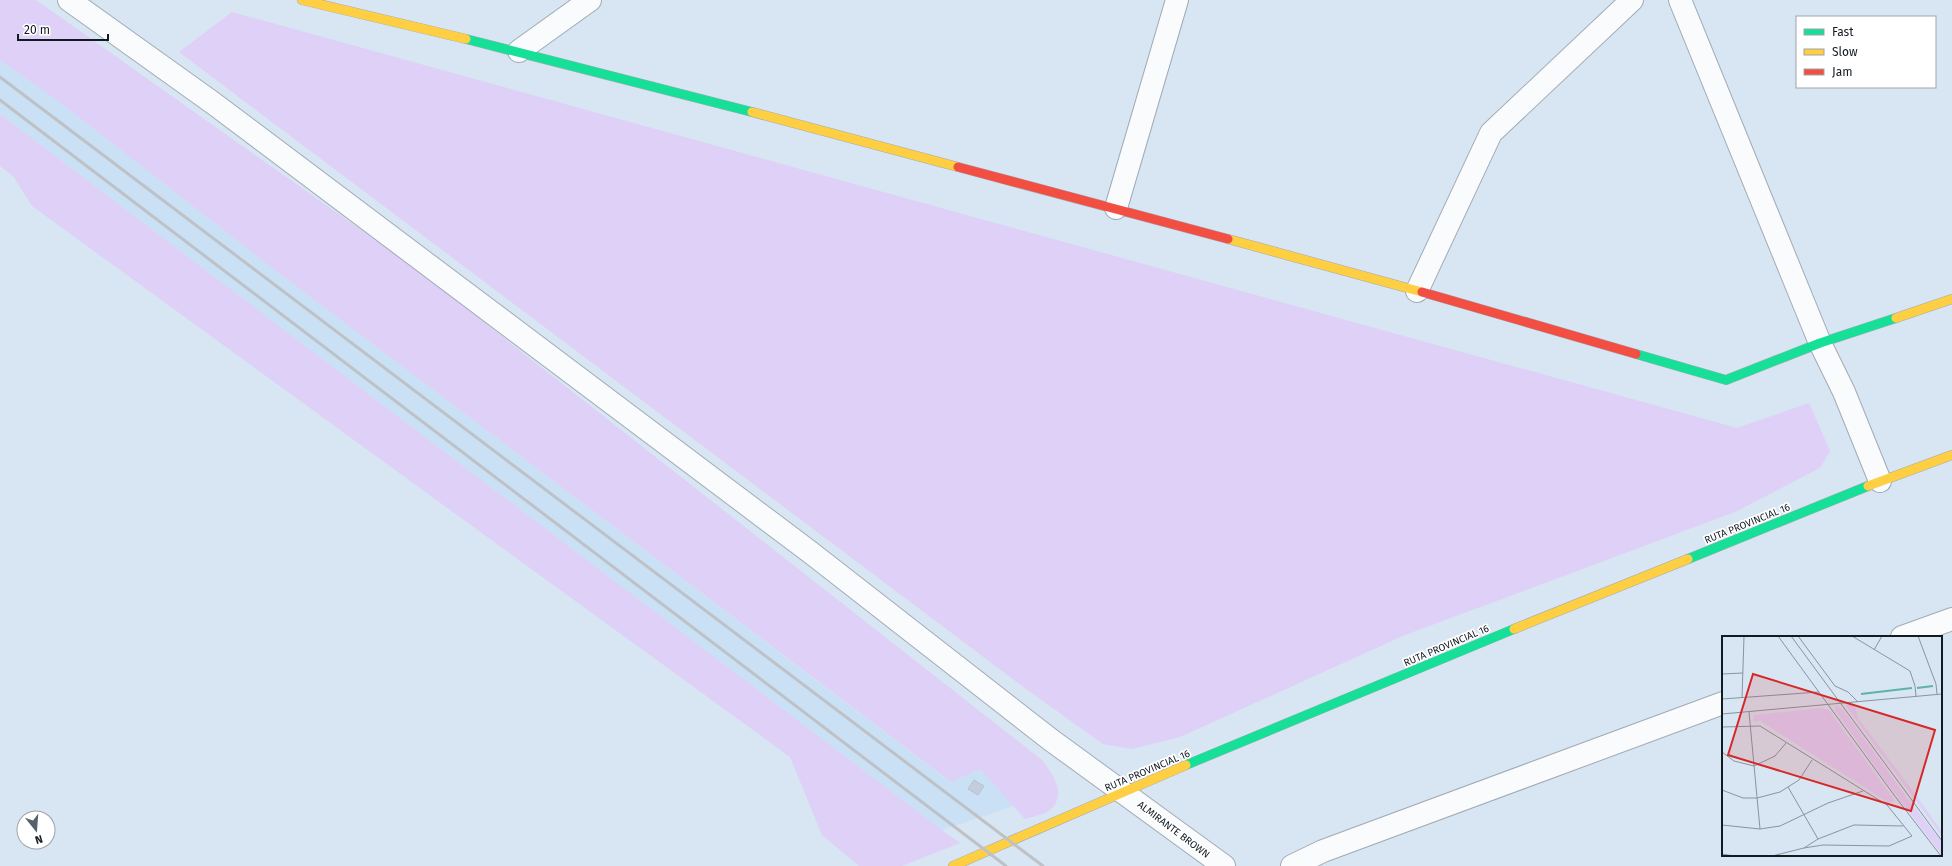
<svg xmlns="http://www.w3.org/2000/svg" width="1952" height="866" font-family="'Fira Sans',sans-serif">
<rect width="100%" height="100%" fill="#d8e5f2"/>
<path fill="#c9e0f5" d="M 0,60 L 62,104 L 275,270 L 950,782 L 980,769 L 1014,806 L 942,830 L 0,114 Z"/>
<g fill="#ded0f6">
<path d="M 0,0 L 36,0 L 412,266 L 1042,760 C 1053,775 1068,795 1049,811 C 1043,815 1031,817 1025,819 L 980,769 L 951,782 L 275,270 L 62,104 L 0,60 Z"/>
<path d="M 232,12 L 1737,428 L 1809,403 L 1830,451 L 1820,468 L 1735,512 L 1405,635 L 1180,737 L 1132,749 L 1103,744 L 1026,689 L 179,52 Z"/>
<path d="M 0,114 L 942,830 L 960,843 L 902,866 L 859,866 L 822,835 L 790,757 L 32,206 L 13,176 L 0,166 Z"/>
</g>
<path fill="#c5ccdc" stroke="#bac1cd" d="M 974,780 L 984,786 L 978,795 L 968,789 Z"/>
<g fill="none" stroke-linecap="round" stroke-linejoin="round">
<defs>
<g id="street">
<path d="M 69,0 L 213,103 L 810,552 L 1051,740 L 1224,866"/>
<path d="M 1680,0 L 1820,343 L 1844,392 L 1880,481"/>
<path d="M 519,51 L 590,0"/>
<path d="M 1116,208 L 1177,0"/>
<path d="M 1417,291 L 1491,133 L 1632,0"/>
<path d="M 1902,637 L 1952,619"/>
<path d="M 1292,866 L 1323,851 L 1723,703"/>
</g>
<g id="fast">
<path d="M 466,39 L 752,112"/>
<path d="M 1636,354 L 1726,380 L 1820,343 L 1896,318"/>
<path d="M 1688,559 L 1868,486"/>
<path d="M 1186,765 L 1514,629"/>
</g>
<g id="slow">
<path d="M 302,0 L 466,39"/>
<path d="M 752,112 L 958,167"/>
<path d="M 1228,239 L 1422,292"/>
<path d="M 1896,318 L 1952,299"/>
<path d="M 1868,486 L 1952,455"/>
<path d="M 1514,629 L 1688,559"/>
<path d="M 953,866 L 1186,765"/>
</g>
<g id="jam">
<path d="M 958,167 L 1228,239"/>
<path d="M 1422,292 L 1636,354"/>
</g>
</defs>
<use href="#street" stroke="#a1abb5" stroke-width="24"/>
<use href="#fast" stroke="#a1abb5" stroke-width="10"/>
<use href="#slow" stroke="#a1abb5" stroke-width="10"/>
<use href="#jam" stroke="#a1abb5" stroke-width="10"/>
<use href="#street" stroke="#f9fbfd" stroke-width="22"/>
<use href="#fast" stroke="#16e098" stroke-width="9"/>
<use href="#slow" stroke="#ffcf43" stroke-width="9"/>
<use href="#jam" stroke="#f24e42" stroke-width="9"/>
<g stroke="#bec2c6" stroke-width="3">
<path d="M 0,77 L 1043,866"/>
<path d="M 0,100 L 1006,866"/>
</g>
</g>
<g text-anchor="middle" stroke-width="3.5" stroke-linejoin="round" paint-order="stroke">
<g font-size="10" fill="#121a22" stroke="#fff">
<text transform="translate(1747 523) rotate(-22)" y="4">RUTA PROVINCIAL 16</text>
<text transform="translate(1446 645) rotate(-23)" y="4">RUTA PROVINCIAL 16</text>
<text transform="translate(1147 770) rotate(-23)" y="4">RUTA PROVINCIAL 16</text>
<text transform="translate(1174 829) rotate(37)" y="4">ALMIRANTE BROWN</text>
</g>
</g>
<g transform="translate(1722 636)">
<rect width="220" height="220" fill="#d8e5f2"/>
<path d="M 132,68 L 136,82 L 191,155 L 220,196 L 220,200 L 123,69 ZM 114,69 L 122,75 L 186,163 L 220,206 L 220,219 L 158,138 L 113,74 ZM 99,72 L 107,74 L 173,165 L 167,167 L 38,85 L 31,86 L 32,79 Z" fill="#ded0f6"/>
<path fill="none" stroke="#5db3aa" stroke-width="2" d="M 195,52 L 211,50M 139,58 L 190,52"/>
<path fill="none" stroke="#89949f" stroke-width="1" d="M 56,0 L 172,159 L 219,220M 69,0 L 220,205M 76,0 L 113,50 L 126,56 L 136,66M 130,0 L 188,35 L 193,50 L 194,60M 196,0 L 214,48 L 215,58M 152,14 L 160,0M 0,38 L 21,37M 20,62 L 22,0M 0,63 L 97,56M 27,76 L 38,193M 0,78 L 220,58M 0,91 L 38,90 L 165,169 L 190,200 L 167,210 L 101,209 L 82,212M 0,116 L 12,125 L 32,130 L 53,120 L 64,107M 66,151 L 96,203M 0,154 L 21,162 L 35,162 L 58,156 L 77,144 L 90,124M 0,189 L 38,193 L 58,190 L 106,167 L 141,155M 0,218 L 12,220M 50,220 L 82,212 L 96,203 L 132,189 L 181,190"/>
<path fill="#d62828" fill-opacity="0.15" stroke="#d62828" stroke-width="2" d="M 31,38 L 213,94 L 189,175 L 6,119 Z"/>
<rect width="220" height="220" fill="none" stroke="#121a22" stroke-width="2"/>
</g>
<rect x="1796" y="16" width="140" height="72" fill="#ffffff" stroke="#a0a3a7"/>
<rect x="1804" y="29" width="20" height="6" fill="#16e098" stroke="#a0a3a7"/>
<text x="1832" y="36" font-size="12" fill="#121a22">Fast</text>
<rect x="1804" y="49" width="20" height="6" fill="#ffcf43" stroke="#a0a3a7"/>
<text x="1832" y="56" font-size="12" fill="#121a22">Slow</text>
<rect x="1804" y="69" width="20" height="6" fill="#f24e42" stroke="#a0a3a7"/>
<text x="1832" y="76" font-size="12" fill="#121a22">Jam</text>
<g transform="translate(36 830) rotate(163)"><circle r="19" fill="#ffffff" stroke="#a0a3a7"/>
<path d="M0-3L7 15L0 10L-7 15Z" fill="#57616b"/>
<text y="-6" font-size="11" font-weight="bold" text-anchor="middle" fill="#121a22">N</text>
</g>
<path d="M18 34v6h90v-6" fill="none" stroke="#121a22" stroke-width="2"/>
<text x="24" y="34" font-size="12" fill="#121a22" stroke="#ffffff" stroke-width="3" paint-order="stroke">20 m</text>
</svg>
